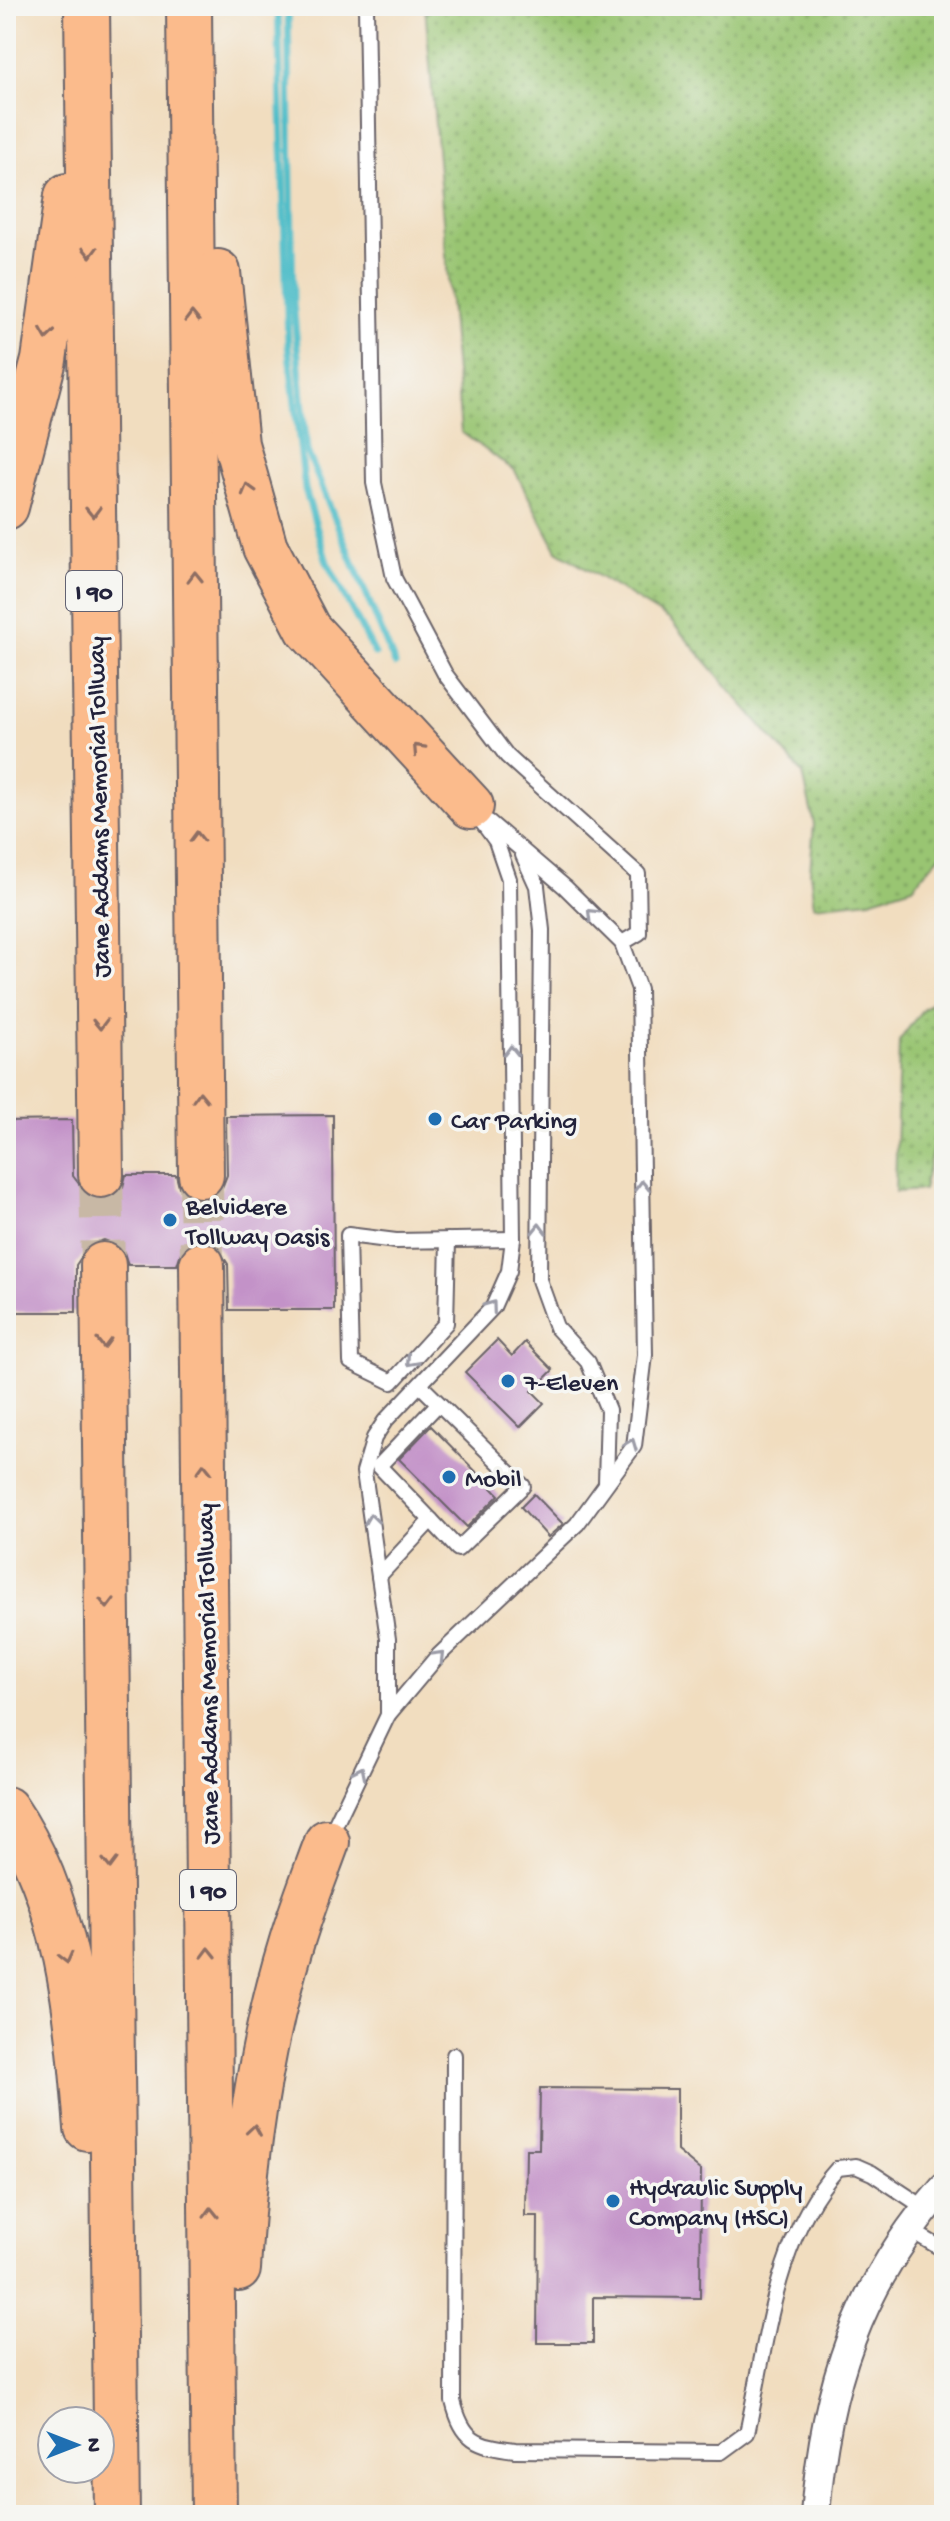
<svg xmlns="http://www.w3.org/2000/svg" width="950" height="2521" font-family="'Gochi Hand',sans-serif">
<defs>
<pattern id="grass-dots" width="8" height="8" patternUnits="userSpaceOnUse" patternTransform="scale(2)"><rect width="8" height="8" fill="#99c572"/><path d="M2 2h.1M6 6h.1" fill="none" stroke="#7ca05f" stroke-width="1.8" stroke-linecap="round"/></pattern>
</defs>
<rect width="100%" height="100%" fill="#f6f6f2"/>
<filter id="ink" filterUnits="userSpaceOnUse"><feTurbulence type="fractalNoise" baseFrequency=".0125" numOctaves="2"/><feDisplacementMap in="SourceGraphic" scale="16" xChannelSelector="R" yChannelSelector="G"/><feConvolveMatrix kernelMatrix="1 2 1 2 8 2 1 2 1" color-interpolation-filters="sRGB"/></filter>
<filter id="wash" filterUnits="userSpaceOnUse"><feTurbulence type="fractalNoise" baseFrequency=".006" numOctaves="4" result="noise"/><feDisplacementMap in="SourceGraphic" scale="32" xChannelSelector="R" yChannelSelector="G"/><feGaussianBlur stdDeviation="1.8" result="paint"/><feColorMatrix in="noise" values="0 0 0 0 0 0 0 0 0 0 0 0 0 0 0 0 0 1.4 0 .05"/><feComposite in="paint" operator="in"/></filter>
<g filter="url(#wash)">
<rect width="100%" height="100%" fill="#f1ddbf"/>
<g fill="url(#grass-dots)" stroke="#5e7456" stroke-width="2">
<path d="M 425,6 L 944,6 L 944,851 L 913,887 L 870,900 L 814,906 L 810,872 L 814,824 L 803,774 L 670,620 L 557,551 L 515,471 L 461,432 Z"/>
<path d="M 944,992 L 944,1103 L 923,1190 L 895,1192 L 899,1041 L 922,1010 Z"/>
</g>
<g fill="none" stroke-linecap="round" stroke-linejoin="round">
<g stroke="#51bec9" stroke-width="7">
<path d="M 278,6 L 288,344 L 305,489 L 327,562 L 375,654"/>
<path d="M 288,6 L 293,302 L 307,451 L 395,664"/>
</g>
</g>
<g id="blocks">
<g fill="#c392c8">
<path d="M 333,1115 L 334,1310 L 229,1310 L 228,1264 L 215,1244 L 203,1240 L 190,1243 L 181,1252 L 177,1265 L 128,1265 L 124,1252 L 116,1244 L 104,1240 L 90,1244 L 76,1265 L 76,1312 L 6,1312 L 6,1121 L 72,1120 L 73,1176 L 89,1197 L 102,1200 L 114,1196 L 123,1187 L 126,1175 L 176,1175 L 179,1187 L 188,1196 L 202,1200 L 214,1196 L 222,1188 L 227,1175 L 226,1116 Z"/>
<path d="M 497,1340 L 512,1356 L 525,1342 L 553,1370 L 532,1391 L 544,1403 L 520,1427 L 465,1372 Z"/>
<path d="M 431,1426 L 499,1495 L 467,1527 L 399,1459 Z"/>
<path d="M 534,1494 L 563,1524 L 548,1537 L 521,1507 Z"/>
<path d="M 540,2088 L 677,2089 L 677,2151 L 701,2171 L 700,2298 L 593,2297 L 593,2343 L 537,2343 L 538,2216 L 525,2216 L 526,2149 L 539,2149 Z"/>
</g>
</g>
</g>
<g filter="url(#ink)">
<use href="#blocks" fill-opacity="0" stroke="#6a6369" stroke-width="2"/>
<g fill="none" stroke-linecap="round" stroke-linejoin="round">
<g stroke="#c8b8a5" stroke-width="44" stroke-dasharray="44 22" stroke-linecap="butt">
<path d="M 101,1175 L 103,1265"/>
<path d="M 201,1175 L 202,1265"/>
</g>
<defs>
<g id="service">
<path d="M 366,6 L 374,483 L 394,578 L 445,674 L 507,756 L 638,874 L 639,933 L 622,943"/>
<path d="M 523,855 L 537,886 L 542,930 L 539,1280 L 556,1327 L 588,1362 L 608,1410 L 606,1483"/>
<path d="M 448,1240 L 446,1323 L 392,1382 L 351,1362 L 348,1235 L 396,1241 L 513,1239"/>
<path d="M 420,1385 L 523,1486 L 458,1549 L 431,1520"/>
<path d="M 379,1576 L 431,1520 L 379,1466 L 438,1404"/>
<path d="M 388,1715 L 436,1658 L 577,1524 L 634,1446 L 645,1355 L 639,989 L 622,943 L 565,887 L 489,822"/>
<path d="M 329,1838 L 388,1715 L 388,1639 L 364,1472 L 374,1438 L 385,1421 L 493,1307 L 509,1271 L 513,1239 L 509,879 L 496,841 L 474,811"/>
<path d="M 454,2055 L 453,2401 C 463,2441 476,2445 515,2450 L 721,2452 L 747,2433 C 767,2344 774,2238 838,2168 L 856,2166 L 872,2173 L 925,2208"/>
<path d="M 910,2230 L 944,2250"/>
</g>
<path id="minor" d="M 815,2515 C 825,2386 858,2285 944,2187"/>
<g id="motorway">
<path d="M 87,6 L 101,1175"/>
<path d="M 189,6 L 201,1175"/>
<path d="M 218,272 L 236,444 L 265,547 L 308,629 L 471,806"/>
<path d="M 6,507 L 44,360 L 67,196"/>
<path d="M 103,1265 L 117,2515"/>
<path d="M 202,1265 L 214,2515"/>
<path d="M 6,1809 C 70,1902 78,2019 87,2128"/>
<path d="M 238,2269 C 244,2161 260,2045 292,1941 C 302,1908 315,1875 327,1842"/>
</g>
</defs>
<use href="#service" stroke="#6a6369" stroke-width="18"/>
<use href="#minor" stroke="#6a6369" stroke-width="32"/>
<use href="#motorway" stroke="#6a6369" stroke-width="48"/>
<use href="#service" stroke="#fff" stroke-width="14"/>
<use href="#minor" stroke="#fff" stroke-width="28"/>
<use href="#motorway" stroke="#fbbb8c" stroke-width="44"/>
</g>
<defs><path id="oneway-chevron" d="M-2-3.5L2.5 0L-2 3.5" fill="none" stroke-width="1.6" stroke-linecap="round" stroke-linejoin="round" transform="scale(2)"/></defs>
<g stroke="#8e6e64">
<use href="#oneway-chevron" transform="translate(90 252) rotate(89)"/>
<use href="#oneway-chevron" transform="translate(192 317) rotate(-91)"/>
<use href="#oneway-chevron" transform="translate(47 334) rotate(98)"/>
<use href="#oneway-chevron" transform="translate(248 489) rotate(-106)"/>
<use href="#oneway-chevron" transform="translate(93 512) rotate(89)"/>
<use href="#oneway-chevron" transform="translate(195 577) rotate(-91)"/>
<use href="#oneway-chevron" transform="translate(418 749) rotate(-133)"/>
<use href="#oneway-chevron" transform="translate(197 837) rotate(-91)"/>
<use href="#oneway-chevron" transform="translate(100 1024) rotate(89)"/>
<use href="#oneway-chevron" transform="translate(200 1097) rotate(-91)"/>
<use href="#oneway-chevron" transform="translate(104 1343) rotate(89)"/>
<use href="#oneway-chevron" transform="translate(204 1469) rotate(-91)"/>
<use href="#oneway-chevron" transform="translate(107 1603) rotate(89)"/>
<use href="#oneway-chevron" transform="translate(110 1863) rotate(89)"/>
<use href="#oneway-chevron" transform="translate(209 1953) rotate(-91)"/>
<use href="#oneway-chevron" transform="translate(66 1958) rotate(76)"/>
<use href="#oneway-chevron" transform="translate(254 2130) rotate(-81)"/>
<use href="#oneway-chevron" transform="translate(211 2213) rotate(-91)"/>
</g>
<g stroke="#9c9ca7">
<use href="#oneway-chevron" transform="translate(592 914) rotate(-135)"/>
<use href="#oneway-chevron" transform="translate(511 1051) rotate(-91)"/>
<use href="#oneway-chevron" transform="translate(642 1186) rotate(-91)"/>
<use href="#oneway-chevron" transform="translate(539 1229) rotate(-89)"/>
<use href="#oneway-chevron" transform="translate(491 1306) rotate(-54)"/>
<use href="#oneway-chevron" transform="translate(411 1361) rotate(132)"/>
<use href="#oneway-chevron" transform="translate(631 1444) rotate(-69)"/>
<use href="#oneway-chevron" transform="translate(371 1519) rotate(-98)"/>
<use href="#oneway-chevron" transform="translate(439 1656) rotate(-46)"/>
<use href="#oneway-chevron" transform="translate(360 1772) rotate(-64)"/>
</g>
</g>
<g fill="#1f6fb2" stroke="#f6f6f2" stroke-width="3">
<circle cx="435" cy="1119" r="8"/>
<circle cx="170" cy="1220" r="8"/>
<circle cx="508" cy="1381" r="8"/>
<circle cx="449" cy="1477" r="8"/>
<circle cx="613" cy="2201" r="8"/>
</g>
<g text-anchor="middle" stroke-width="7" stroke-linejoin="round" paint-order="stroke">
<g fill="#f6f6f2" stroke="#626272" stroke-width="2">
<rect x="66" y="571" width="56" height="40" rx="6"/>
<rect x="180" y="1870" width="56" height="40" rx="6"/>
</g>
<g font-size="24" font-weight="bold" fill="#22223b">
<text x="94" y="599">I 90</text>
<text x="208" y="1898">I 90</text>
</g>
<g font-size="26" fill="#22223b" stroke="#f6f6f2">
<text transform="translate(97 807) rotate(-91)" y="9">Jane Addams Memorial Tollway</text>
<text transform="translate(206 1674) rotate(-91)" y="9">Jane Addams Memorial Tollway</text>
</g>
<g font-size="26" fill="#22223b" stroke="#f6f6f2" text-anchor="start">
<text x="451" y="1128">Car Parking</text>
<text x="186" y="1214">Belvidere<tspan x="186" dy="30">Tollway Oasis</tspan></text>
<text x="524" y="1390">7-Eleven</text>
<text x="465" y="1486">Mobil</text>
<text x="629" y="2195">Hydraulic Supply<tspan x="629" dy="30">Company (HSC)</tspan></text>
</g>
</g>
<rect width="950" height="2521" fill="none" stroke="#f6f6f2" stroke-width="32"/>
<g transform="translate(76 2445) rotate(90)"><circle r="38" fill="#f6f6f2" stroke="#a1a1a9" stroke-width="2"/>
<path d="M0-6L14 30L0 20L-14 30Z" fill="#1f6fb2"/>
<text y="-12" font-size="22" font-weight="bold" text-anchor="middle" fill="#22223b">N</text>
</g>
</svg>
